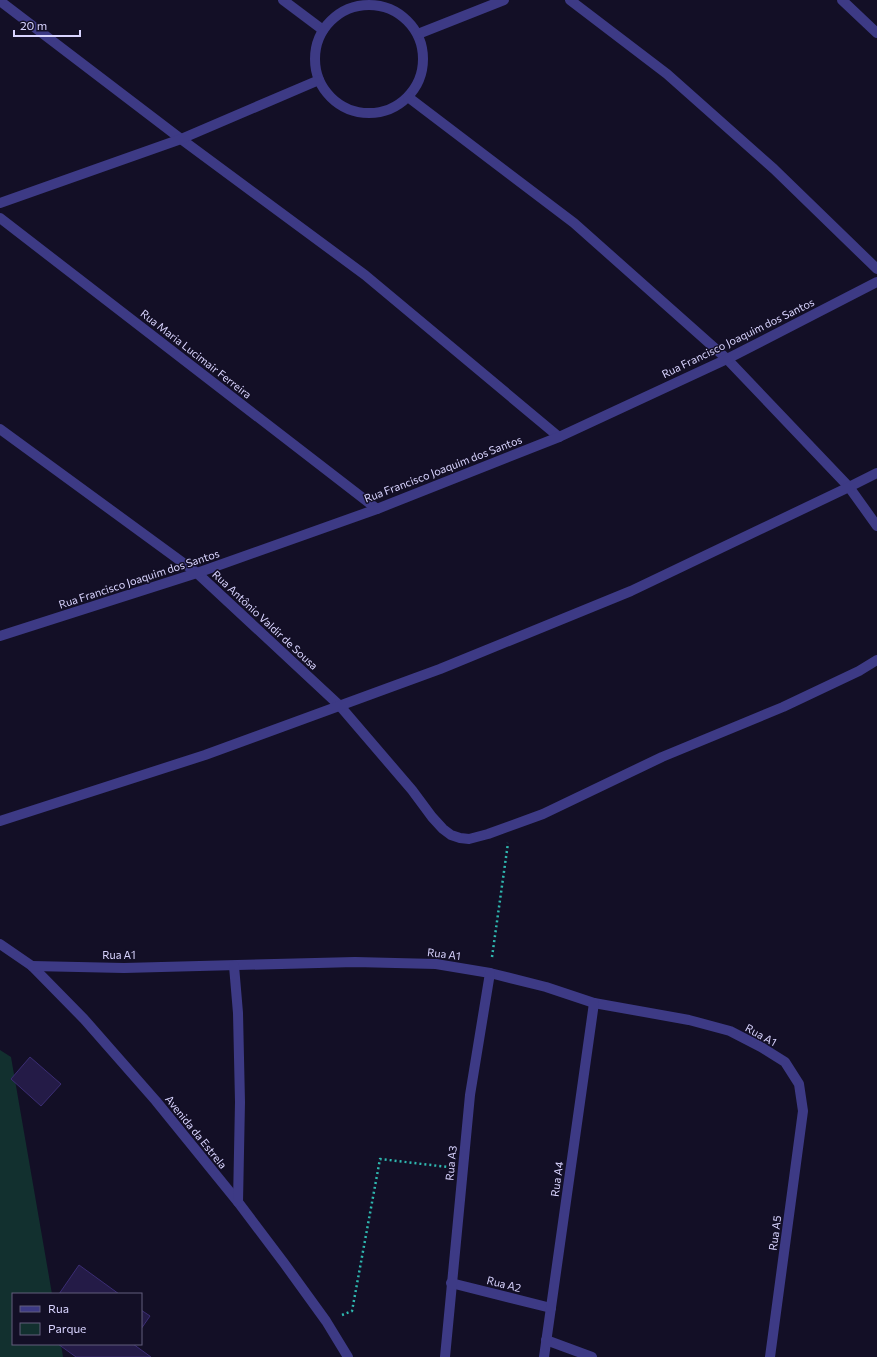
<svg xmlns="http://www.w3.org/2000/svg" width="877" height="1357" font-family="Commissioner,sans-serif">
<rect width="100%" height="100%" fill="#130f26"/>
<path fill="#12302f" d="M 0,1050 L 11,1057 L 52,1294 L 13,1294 L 13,1344 L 61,1344 L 63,1357 L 0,1357 Z"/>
<g fill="#241b47" stroke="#3b2d73">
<path d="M 30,1057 L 61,1084 L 41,1106 L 11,1079 Z"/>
<path d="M 79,1265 L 119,1294 L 59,1294 Z"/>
<path d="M 141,1310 L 150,1316 L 141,1329 Z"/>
<path d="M 58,1344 L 133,1344 L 151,1357 L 76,1357 Z"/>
</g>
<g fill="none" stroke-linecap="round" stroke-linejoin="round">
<g stroke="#2fb8b0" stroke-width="2.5" stroke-dasharray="2 3" stroke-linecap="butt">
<path d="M 492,957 L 508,843"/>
<path d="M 342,1315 L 352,1311 L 380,1159 L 448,1167"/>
</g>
<g stroke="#3d3a85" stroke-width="10">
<path d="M 283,0 L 323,30"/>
<path d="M 570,0 L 667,74 L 774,169 L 877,269"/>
<path d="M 842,0 L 877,33"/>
<path d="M 0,1 L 181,139 L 365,275 L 559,437"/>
<circle cx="369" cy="59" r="54"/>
<path d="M 418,34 L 504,0"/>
<path d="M 408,97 L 574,223 L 727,359 L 849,487 L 877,526"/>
<path d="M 0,203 L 181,139 L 319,80"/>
<path d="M 0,218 L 377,509"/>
<path d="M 0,429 L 197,573 L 340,706 L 412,790 L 432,817 L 443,829 L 451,835 L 460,838 L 469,839 L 488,834 L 543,814 L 662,757 L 783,707 L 859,671 L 877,660"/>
<path d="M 0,636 L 197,573 L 377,509 L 559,437 L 727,359 L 877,282"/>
<path d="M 0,821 L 205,755 L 440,669 L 631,591 L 849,487 L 877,473"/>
<path d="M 0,944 L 32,966 L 84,1019 L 156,1101 L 238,1202 L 284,1263 L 326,1321 L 348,1357"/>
<path d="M 32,966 L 124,968 L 355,962 L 436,964 L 490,973 L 546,987 L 594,1003 L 689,1020 L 730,1031 L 761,1047 L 785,1062 L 799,1084 L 803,1111 L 770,1357"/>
<path d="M 234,966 L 238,1013 L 240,1102 L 238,1202"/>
<path d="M 451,1283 L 551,1308"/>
<path d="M 546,1340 L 592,1357"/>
<path d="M 445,1357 L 470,1095 L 490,973"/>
<path d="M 544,1357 L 594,1003"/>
</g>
</g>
<g text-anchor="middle" stroke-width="3" stroke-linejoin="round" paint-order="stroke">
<g font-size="11" fill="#d9d4ff" stroke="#130f26">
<text transform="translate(738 338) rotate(-26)" y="4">Rua Francisco Joaquim dos Santos</text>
<text transform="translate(196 354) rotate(38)" y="4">Rua Maria Lucimair Ferreira</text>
<text transform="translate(443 469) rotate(-21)" y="4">Rua Francisco Joaquim dos Santos</text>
<text transform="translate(139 579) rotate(-18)" y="4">Rua Francisco Joaquim dos Santos</text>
<text transform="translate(265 620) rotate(43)" y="4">Rua Antônio Valdir de Sousa</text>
<text transform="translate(444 954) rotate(7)" y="4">Rua A1</text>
<text x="119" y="959">Rua A1</text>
<text transform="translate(761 1035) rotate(29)" y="4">Rua A1</text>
<text transform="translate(196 1132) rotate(51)" y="4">Avenida da Estrela</text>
<text transform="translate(451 1163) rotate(-84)" y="4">Rua A3</text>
<text transform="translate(557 1179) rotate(-82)" y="4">Rua A4</text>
<text transform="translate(775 1233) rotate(-82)" y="4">Rua A5</text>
<text transform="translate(504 1284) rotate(14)" y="4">Rua A2</text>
</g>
</g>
<rect x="12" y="1293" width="130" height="52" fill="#130f26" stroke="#625e7d"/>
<rect x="20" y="1306" width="20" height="6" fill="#3d3a85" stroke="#625e7d"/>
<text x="48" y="1313" font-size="12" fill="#d9d4ff">Rua</text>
<rect x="20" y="1323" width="20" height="12" fill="#12302f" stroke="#625e7d"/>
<text x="48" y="1333" font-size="12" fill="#d9d4ff">Parque</text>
<path d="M14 30v6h66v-6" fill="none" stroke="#d9d4ff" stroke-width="2"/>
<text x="20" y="30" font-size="12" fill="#d9d4ff" stroke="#130f26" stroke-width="3" paint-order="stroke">20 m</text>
</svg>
